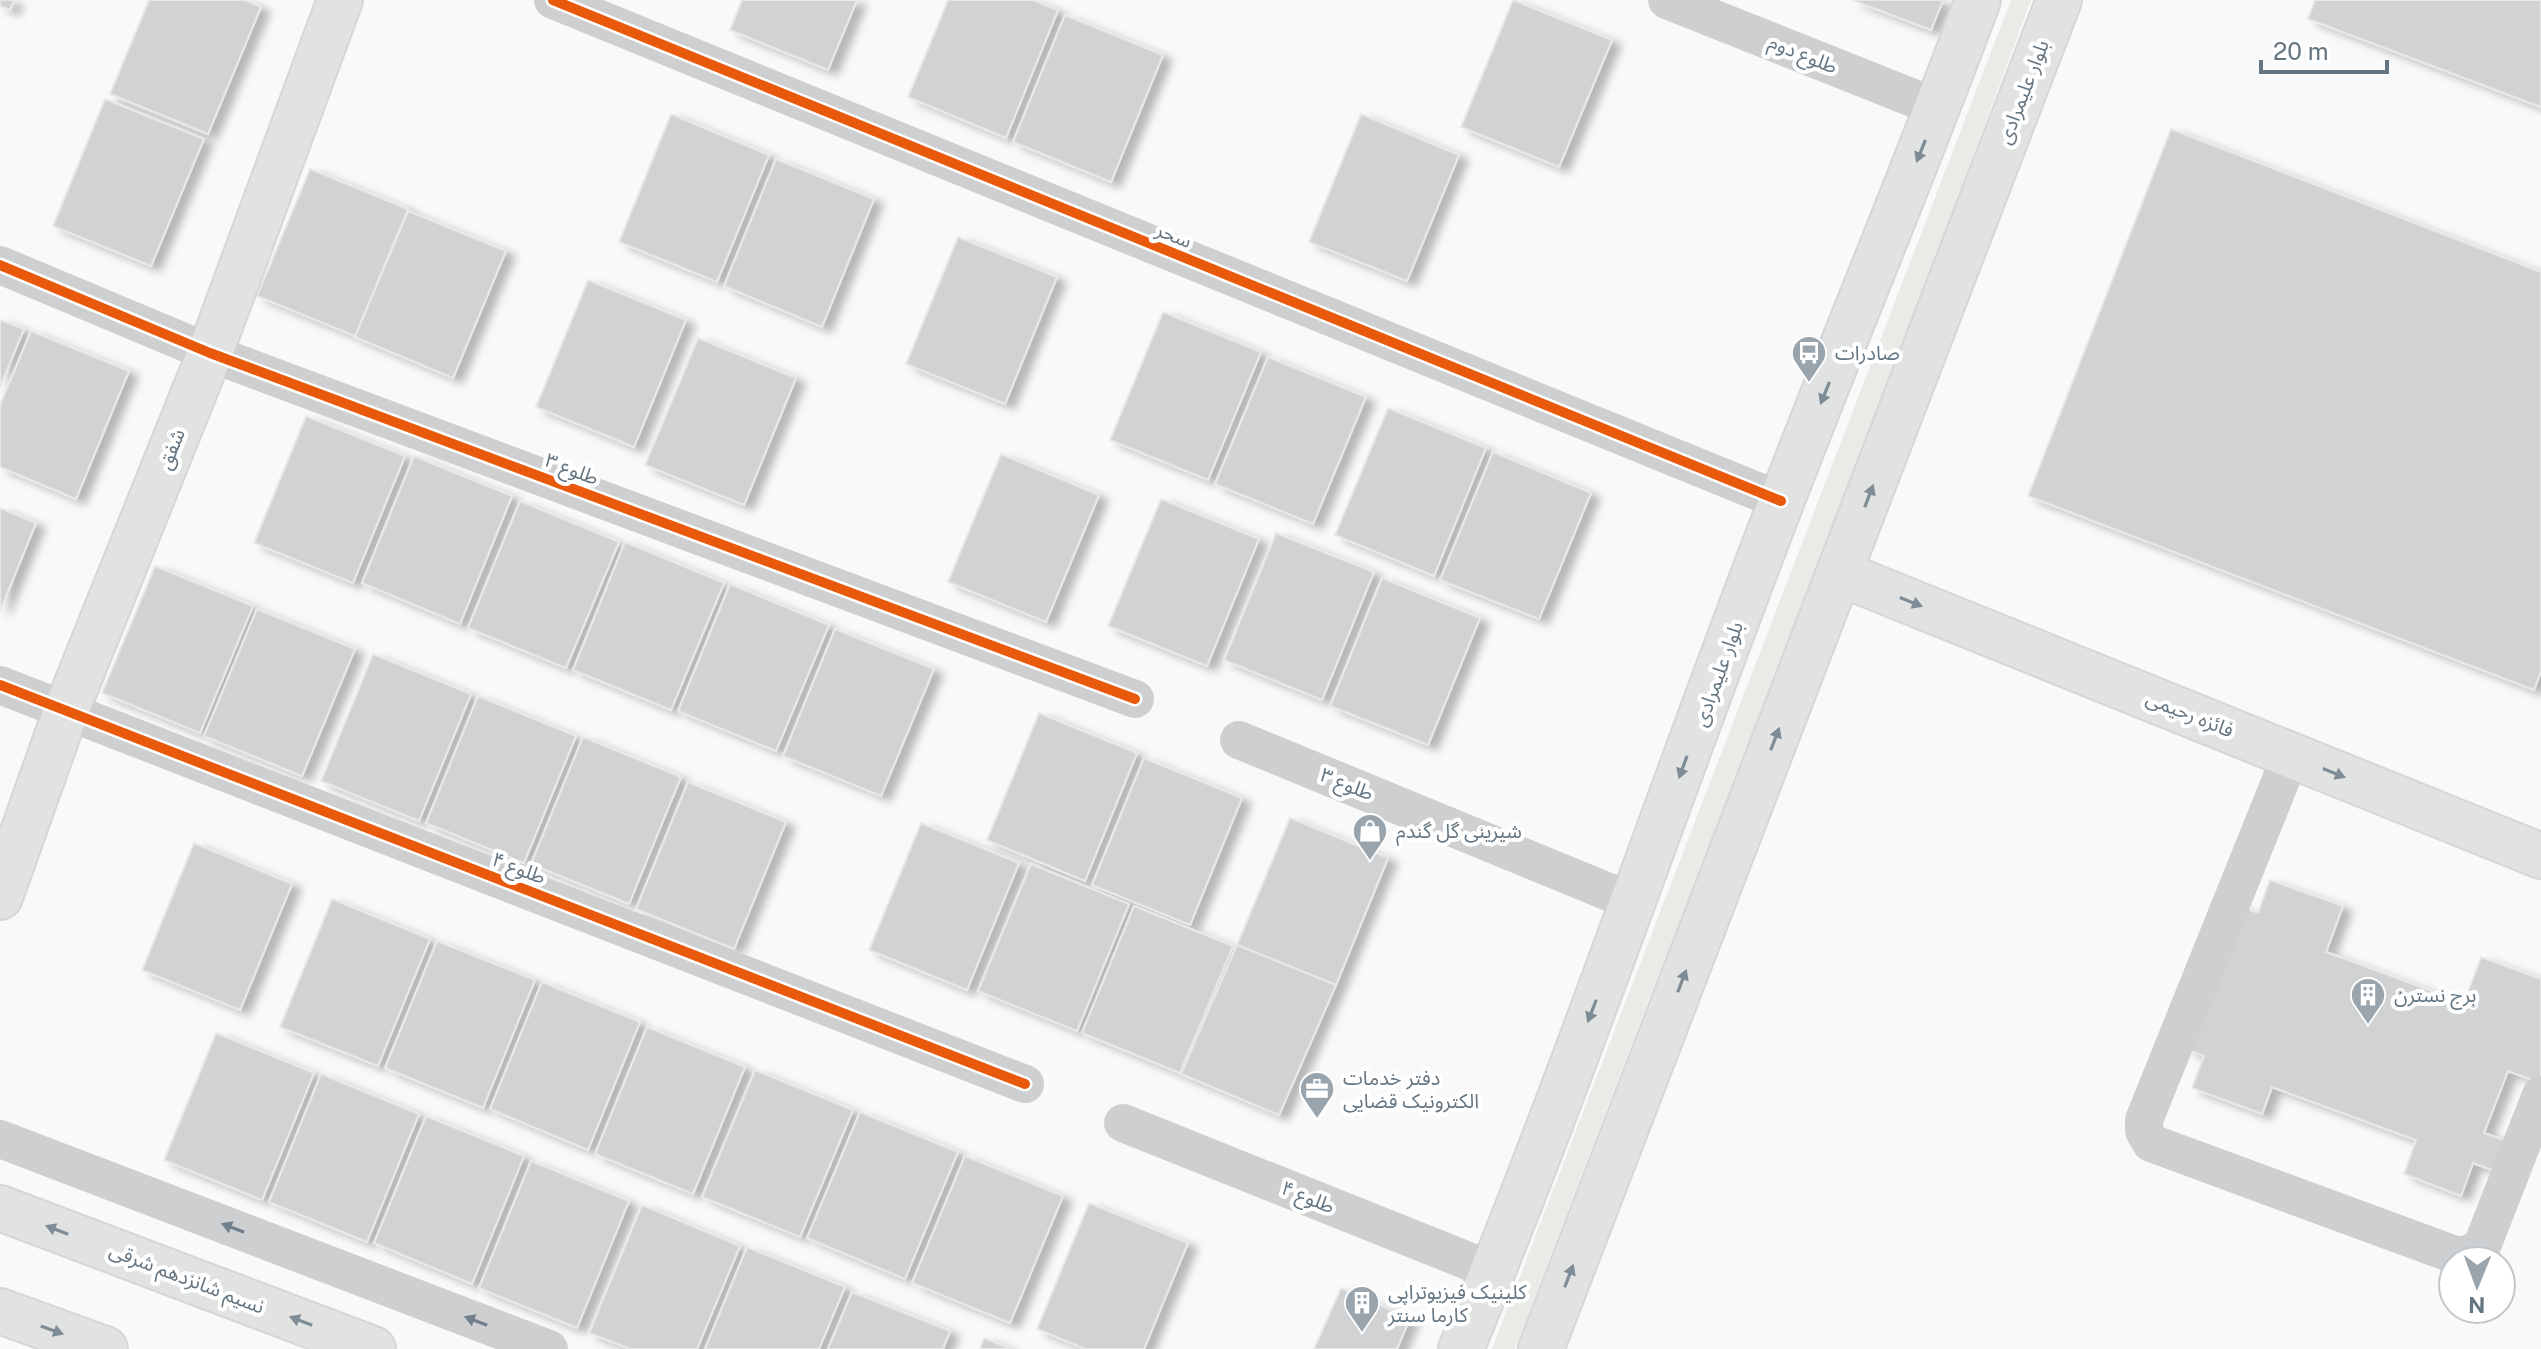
<svg xmlns="http://www.w3.org/2000/svg" width="2541" height="1349" font-family="'Public Sans','Noto Sans Arabic',sans-serif">
<defs>
<filter id="shadow"><feDropShadow dx="9" dy="5" stdDeviation="4" flood-color="#0004"/></filter>
</defs>
<rect width="100%" height="100%" fill="#f9f9f9"/>
<path fill="#e8ebe6" d="M 2011,0 L 2031,0 L 1841,513 L 1644,1012 L 1515,1349 L 1492,1349 Z"/>
<g fill="#d0d2d3" stroke="#e8e8e8" stroke-width="2" filter="url(#shadow)">
<path d="M 0,0 L 14,0 L 10,10 L 0,6 Z"/>
<path d="M 149,0 L 244,0 L 261,7 L 208,134 L 110,94 Z"/>
<path d="M 742,0 L 857,0 L 828,70 L 730,30 Z"/>
<path d="M 948,0 L 1033,0 L 1058,10 L 1006,138 L 908,97 Z"/>
<path d="M 1513,0 L 1612,40 L 1559,167 L 1461,127 Z"/>
<path d="M 1852,0 L 1943,0 L 1931,30 Z"/>
<path d="M 2315,0 L 2541,0 L 2541,107 L 2308,19 Z"/>
<path d="M 1065,15 L 1163,55 L 1111,182 L 1013,142 Z"/>
<path d="M 105,99 L 204,139 L 151,266 L 53,226 Z"/>
<path d="M 671,114 L 769,155 L 717,282 L 619,242 Z"/>
<path d="M 1361,114 L 1459,155 L 1407,281 L 1309,242 Z"/>
<path d="M 2171,129 L 2541,272 L 2541,671 L 2534,690 L 2028,496 Z"/>
<path d="M 776,159 L 874,199 L 822,327 L 724,286 Z"/>
<path d="M 310,169 L 408,209 L 355,336 L 257,296 Z"/>
<path d="M 408,211 L 506,251 L 453,378 L 355,337 Z"/>
<path d="M 958,237 L 1057,277 L 1005,404 L 906,364 Z"/>
<path d="M 588,280 L 686,320 L 634,447 L 536,407 Z"/>
<path d="M 1163,312 L 1261,352 L 1208,480 L 1110,440 Z"/>
<path d="M 0,320 L 24,329 L 0,387 Z"/>
<path d="M 31,331 L 129,371 L 76,499 L 0,467 L 0,405 Z"/>
<path d="M 698,338 L 796,378 L 744,505 L 645,465 Z"/>
<path d="M 1268,357 L 1366,397 L 1313,524 L 1215,484 Z"/>
<path d="M 1388,408 L 1486,448 L 1434,576 L 1335,535 Z"/>
<path d="M 306,416 L 405,456 L 353,583 L 254,543 Z"/>
<path d="M 1493,452 L 1591,493 L 1539,619 L 1440,580 Z"/>
<path d="M 1001,454 L 1099,495 L 1046,622 L 948,582 Z"/>
<path d="M 414,456 L 512,496 L 460,624 L 362,583 Z"/>
<path d="M 1161,499 L 1259,539 L 1207,666 L 1108,626 Z"/>
<path d="M 520,501 L 619,542 L 566,668 L 468,628 Z"/>
<path d="M 0,508 L 36,523 L 0,611 Z"/>
<path d="M 1276,533 L 1374,572 L 1322,700 L 1224,660 Z"/>
<path d="M 625,542 L 724,583 L 671,710 L 573,670 Z"/>
<path d="M 155,566 L 253,606 L 200,733 L 102,693 Z"/>
<path d="M 1382,578 L 1480,618 L 1428,745 L 1330,706 Z"/>
<path d="M 730,584 L 829,625 L 776,751 L 678,711 Z"/>
<path d="M 257,609 L 355,649 L 302,776 L 204,736 Z"/>
<path d="M 835,629 L 934,669 L 881,796 L 783,756 Z"/>
<path d="M 373,654 L 471,694 L 419,821 L 321,781 Z"/>
<path d="M 478,696 L 576,736 L 524,863 L 426,823 Z"/>
<path d="M 1039,713 L 1137,753 L 1085,881 L 987,840 Z"/>
<path d="M 583,737 L 681,777 L 629,904 L 531,864 Z"/>
<path d="M 1144,758 L 1242,798 L 1190,925 L 1092,885 Z"/>
<path d="M 688,782 L 786,822 L 734,949 L 636,909 Z"/>
<path d="M 1290,818 L 1388,858 L 1336,985 L 1237,945 Z"/>
<path d="M 921,823 L 1019,863 L 967,990 L 869,950 Z"/>
<path d="M 194,843 L 292,884 L 240,1010 L 142,970 Z"/>
<path d="M 1031,864 L 1129,904 L 1077,1031 L 978,991 Z"/>
<path d="M 2270,880 L 2343,906 L 2326,952 L 2464,1003 L 2481,957 L 2541,979 L 2541,1074 L 2538,1082 L 2508,1071 L 2484,1133 L 2512,1143 L 2500,1173 L 2473,1163 L 2461,1196 L 2404,1174 L 2416,1140 L 2272,1087 L 2262,1114 L 2192,1088 L 2204,1056 L 2186,1049 L 2239,906 L 2258,913 Z"/>
<path d="M 332,899 L 430,939 L 378,1066 L 280,1027 Z"/>
<path d="M 1134,906 L 1233,946 L 1180,1073 L 1082,1033 Z"/>
<path d="M 437,941 L 535,980 L 483,1108 L 385,1068 Z"/>
<path d="M 1237,945 L 1336,985 L 1279,1115 L 1181,1074 Z"/>
<path d="M 542,982 L 640,1022 L 588,1150 L 490,1109 Z"/>
<path d="M 647,1027 L 745,1067 L 693,1194 L 595,1154 Z"/>
<path d="M 216,1033 L 314,1073 L 262,1200 L 164,1160 Z"/>
<path d="M 755,1070 L 853,1110 L 800,1237 L 702,1197 Z"/>
<path d="M 321,1074 L 419,1114 L 367,1242 L 269,1202 Z"/>
<path d="M 860,1112 L 958,1152 L 905,1279 L 807,1238 Z"/>
<path d="M 426,1116 L 524,1156 L 472,1284 L 374,1243 Z"/>
<path d="M 965,1156 L 1063,1196 L 1010,1323 L 912,1283 Z"/>
<path d="M 531,1161 L 629,1201 L 577,1328 L 479,1288 Z"/>
<path d="M 1089,1203 L 1188,1243 L 1144,1349 L 1085,1349 L 1037,1329 Z"/>
<path d="M 642,1205 L 740,1246 L 697,1349 L 630,1349 L 589,1333 Z"/>
<path d="M 747,1247 L 845,1287 L 819,1349 L 705,1349 Z"/>
<path d="M 1341,1288 L 1410,1318 L 1397,1349 L 1314,1349 Z"/>
<path d="M 852,1292 L 950,1331 L 943,1349 L 828,1349 Z"/>
<path d="M 984,1338 L 1011,1349 L 980,1349 Z"/>
</g>
<g fill="none" stroke-linecap="round" stroke-linejoin="round">
<defs>
<g id="secondary">
<path d="M 1839,573 L 2541,856"/>
<path d="M 0,897 L 66,711 L 210,353 L 340,0"/>
<path d="M 0,1208 L 373,1349"/>
<path d="M 0,1311 L 105,1349"/>
</g>
<g id="primary">
<path d="M 1461,1349 C 1577,1069 1673,782 1782,500 C 1846,333 1916,168 1978,0"/>
<path d="M 1541,1349 L 2059,0"/>
</g>
</defs>
<use href="#secondary" stroke="#d5d6d7" stroke-width="48"/>
<use href="#primary" stroke="#d5d6d7" stroke-width="48"/>
<g stroke="#cecfd0" stroke-width="38">
<path d="M 553,0 L 1781,501"/>
<path d="M 1667,0 L 1938,108"/>
<path d="M 0,265 L 210,353 L 1135,699"/>
<path d="M 0,685 L 1025,1084"/>
<path d="M 1239,740 L 1633,902"/>
<path d="M 2291,755 L 2144,1120 L 2144,1131 L 2151,1143 L 2458,1256 L 2471,1253 L 2482,1246 L 2541,1095"/>
<path d="M 1123,1123 L 1493,1271"/>
<path d="M 0,1139 L 549,1349"/>
</g>
<use href="#secondary" stroke="#e1e2e2" stroke-width="44"/>
<use href="#primary" stroke="#e1e2e2" stroke-width="44"/>
<defs>
<g id="cycleway">
<path d="M 553,0 L 1781,501"/>
<path d="M 0,265 L 210,353 L 1135,699"/>
<path d="M 0,685 L 1025,1084"/>
</g>
</defs>
<use href="#cycleway" stroke="#fff" stroke-width="15"/>
<use href="#cycleway" stroke="#e8590c" stroke-width="10"/>
</g>
<defs><path id="oneway-solid" d="M-6-.8H1V-3.2L6.5 0L1 3.2V.8H-6Z" transform="scale(2)"/></defs>
<g fill="#7e8c96">
<use href="#oneway-solid" transform="translate(1921 151) rotate(112)"/>
<use href="#oneway-solid" transform="translate(1825 393) rotate(112)"/>
<use href="#oneway-solid" transform="translate(1869 496) rotate(-69)"/>
<use href="#oneway-solid" transform="translate(1911 602) rotate(22)"/>
<use href="#oneway-solid" transform="translate(1775 739) rotate(-69)"/>
<use href="#oneway-solid" transform="translate(1683 767) rotate(110)"/>
<use href="#oneway-solid" transform="translate(2334 773) rotate(22)"/>
<use href="#oneway-solid" transform="translate(1682 981) rotate(-69)"/>
<use href="#oneway-solid" transform="translate(1592 1011) rotate(111)"/>
<use href="#oneway-solid" transform="translate(57 1230) rotate(-159)"/>
<use href="#oneway-solid" transform="translate(1569 1276) rotate(-69)"/>
<use href="#oneway-solid" transform="translate(301 1321) rotate(-159)"/>
<use href="#oneway-solid" transform="translate(52 1330) rotate(20)"/>
</g>
<g fill="#707f8b">
<use href="#oneway-solid" transform="translate(233 1228) rotate(-159)"/>
<use href="#oneway-solid" transform="translate(476 1321) rotate(-159)"/>
</g>
<defs>
<symbol id="bus-pin" viewBox="-11 -11 22 30"><path d="M0 17L-7.5 6A9.5 9.5 0 1 1 7.5 6Z" fill="#99a4ac" stroke="#fff"/><path d="M-5-6H5V4H4V6H2V4H-2V6H-4V4H-5ZM-3.5-4V0h7V-4ZM-3.5 1.2v1.5H-2V1.2ZM2 1.2v1.5H3.5V1.2Z" fill="#fff"/></symbol>
<symbol id="shop-pin" viewBox="-11 -11 22 30"><path d="M0 17L-7.5 6A9.5 9.5 0 1 1 7.5 6Z" fill="#99a4ac" stroke="#fff"/><path d="M-5-2.5h2.3a2.7 3.5 0 0 1 5.4 0H5L5.5 6h-11ZM-1.5-2.5h3a1.5 2.3 0 0 0-3 0Z" fill="#fff"/></symbol>
<symbol id="building-pin" viewBox="-11 -11 22 30"><path d="M0 17L-7.5 6A9.5 9.5 0 1 1 7.5 6Z" fill="#99a4ac" stroke="#fff"/><path d="M-4-6H4V6H1V3H-1V6H-4ZM-2.5-4.3h1.7v1.8h-1.7ZM.8-4.3h1.7v1.8H.8ZM-2.5-1h1.7V.8h-1.7ZM.8-1h1.7V.8H.8Z" fill="#fff"/></symbol>
<symbol id="office-pin" viewBox="-11 -11 22 30"><path d="M0 17L-7.5 6A9.5 9.5 0 1 1 7.5 6Z" fill="#99a4ac" stroke="#fff"/><path d="M-6-3h4V-5.5h4V-3h4V5H-6ZM-1-4.5V-3h2v-1.5ZM-6 0V1H6V0Z" fill="#fff"/></symbol>
</defs>
<g fill-rule="evenodd">
<use href="#bus-pin" x="1789" y="333" width="40" height="54"/>
<use href="#shop-pin" x="1350" y="811" width="40" height="54"/>
<use href="#building-pin" x="2348" y="975" width="40" height="54"/>
<use href="#office-pin" x="1297" y="1069" width="40" height="54"/>
<use href="#building-pin" x="1342" y="1283" width="40" height="54"/>
</g>
<g text-anchor="middle" stroke-width="8" stroke-linejoin="round" paint-order="stroke">
<g font-size="20" fill="#657683" stroke="#fff">
<text transform="translate(1803 54) rotate(22)" y="7">طلوع دوم</text>
<text transform="translate(2023 92) rotate(-69)" y="7">بلوار علیمرادی</text>
<text transform="translate(1174 235) rotate(22)" y="7">سحر</text>
<text transform="translate(171 449) rotate(-68)" y="7">شفق</text>
<text transform="translate(572 469) rotate(21)" y="7">طلوع ۳</text>
<text transform="translate(1718 674) rotate(-70)" y="7">بلوار علیمرادی</text>
<text transform="translate(2190 714) rotate(22)" y="7">فائزه رحیمی</text>
<text transform="translate(1347 784) rotate(22)" y="7">طلوع ۳</text>
<text transform="translate(519 868) rotate(21)" y="7">طلوع ۴</text>
<text transform="translate(1308 1197) rotate(22)" y="7">طلوع ۴</text>
<text transform="translate(187 1278) rotate(21)" y="7">نسیم شانزدهم شرقی</text>
</g>
<g font-size="20" fill="#657683" stroke="#fff" text-anchor="start">
<text x="1835" y="360">صادرات</text>
<text x="1396" y="838">شیرینی گل گندم</text>
<text x="2394" y="1002">برج نسترن</text>
<text x="1343" y="1085">دفتر خدمات<tspan x="1343" dy="23">الکترونیک قضایی</tspan></text>
<text x="1388" y="1299">کلینیک فیزیوتراپی<tspan x="1388" dy="23">کارما سنتر</tspan></text>
</g>
</g>
<g transform="translate(2477 1285) rotate(181)"><circle r="38" fill="#ffffff" stroke="#c1c8cd" stroke-width="2"/>
<path d="M0-6L14 30L0 20L-14 30Z" fill="#99a4ac"/>
<text y="-12" font-size="22" font-weight="bold" text-anchor="middle" fill="#657683">N</text>
</g>
<path d="M2261 60v12h126v-12" fill="none" stroke="#657683" stroke-width="4"/>
<text x="2273" y="60" font-size="24" fill="#657683" stroke="#ffffff" stroke-width="6" paint-order="stroke">20 m</text>
</svg>
